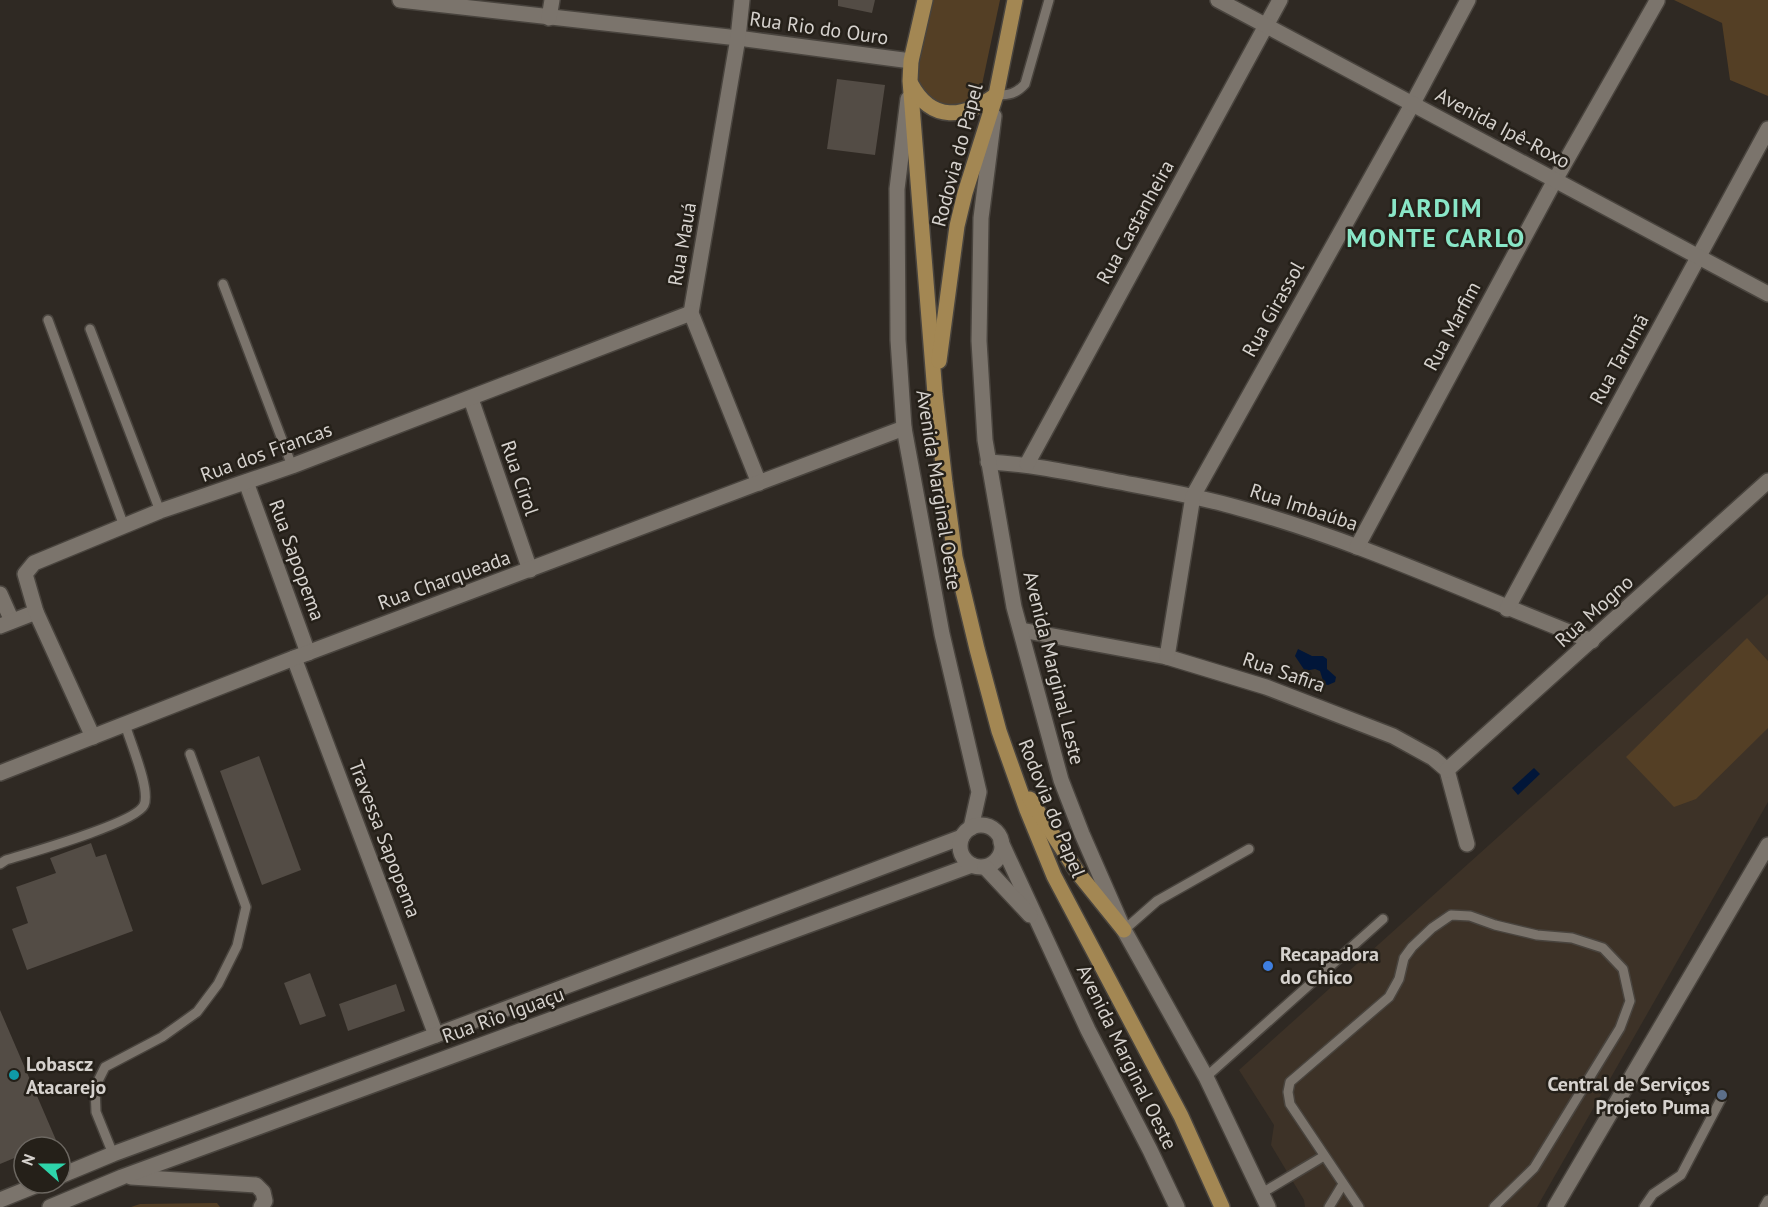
<svg xmlns="http://www.w3.org/2000/svg" width="1768" height="1207" font-family="'PT Sans',sans-serif">
<rect width="100%" height="100%" fill="#2f2923"/>
<path fill="#3d3227" d="M 1768,594 L 1768,802 L 1537,1207 L 1305,1207 L 1304,1200 L 1271,1145 L 1274,1125 L 1239,1070 Z"/>
<g fill="#543f25">
<path d="M 932,0 L 1000,0 L 980,94 L 964,103 L 945,107 L 913,88 Z"/>
<path d="M 1674,0 L 1768,0 L 1768,96 L 1730,80 L 1722,23 Z"/>
<path d="M 1747,638 L 1768,661 L 1768,728 L 1696,799 L 1674,807 L 1626,757 Z"/>
<path d="M 217,1203 L 220,1207 L 131,1207 L 140,1204 Z"/>
</g>
<g fill="#011639">
<path d="M 1298,649 L 1312,656 L 1323,656 L 1327,659 L 1327,669 L 1336,677 L 1335,682 L 1328,685 L 1324,684 L 1320,671 L 1315,669 L 1305,671 L 1295,656 Z"/>
<path d="M 1534,768 L 1540,774 L 1518,795 L 1512,788 Z"/>
</g>
<g fill="#534c45">
<path d="M 838,0 L 875,0 L 872,13 L 838,6 Z"/>
<path d="M 837,79 L 885,85 L 875,155 L 827,149 Z"/>
<path d="M 259,756 L 301,870 L 262,885 L 220,771 Z"/>
<path d="M 91,843 L 96,857 L 106,854 L 133,931 L 27,970 L 12,929 L 28,923 L 16,887 L 56,873 L 50,858 Z"/>
<path d="M 310,973 L 326,1016 L 300,1025 L 284,983 Z"/>
<path d="M 396,984 L 405,1011 L 348,1031 L 339,1004 Z"/>
<path d="M 0,1010 L 56,1140 L 40,1147 L 24,1147 L 24,1154 L 0,1164 Z"/>
</g>
<g fill="none" stroke-linecap="round" stroke-linejoin="round">
<defs>
<g id="service">
<path d="M 996,95 C 1009,95 1016,94 1025,84 L 1049,0"/>
<path d="M 223,284 L 292,466"/>
<path d="M 48,320 L 124,526"/>
<path d="M 90,329 L 160,511"/>
<path d="M 0,864 L 6,860 C 29,853 136,823 144,805 C 151,790 130,742 125,724"/>
<path d="M 1124,930 L 1157,901 L 1249,849"/>
<path d="M 1206,1077 L 1383,919"/>
<path d="M 113,1154 L 96,1112 L 95,1087 L 105,1067 L 162,1037 L 197,1012 L 218,984 L 237,946 L 246,907 L 190,754"/>
<path d="M 1262,1193 L 1324,1156"/>
<path d="M 1329,1207 L 1343,1184"/>
<path d="M 1359,1207 L 1290,1104 L 1288,1092 L 1290,1082 L 1389,997 L 1399,979 L 1404,958 L 1412,947 L 1432,928 L 1451,915 L 1470,916 L 1495,925 L 1537,935 L 1572,938 L 1603,948 L 1623,969 L 1630,1001 L 1620,1028 L 1534,1168 L 1494,1207"/>
<path d="M 1644,1207 L 1653,1194 L 1681,1175 L 1721,1099"/>
<path d="M 1764,1207 L 1768,1200"/>
</g>
<g id="minor">
<path d="M 400,0 L 738,38 L 911,61"/>
<path d="M 742,0 L 738,38 L 691,313 L 759,483"/>
<path d="M 549,18 L 552,0"/>
<path d="M 471,399 L 530,570"/>
<path d="M 988,462 C 1031,464 1072,473 1114,481 C 1156,489 1198,496 1239,508 C 1360,541 1475,596 1592,641"/>
<path d="M 1027,464 L 1280,0"/>
<path d="M 246,482 L 308,653"/>
<path d="M 1357,547 L 1555,180 L 1657,1 L 1656,0"/>
<path d="M 0,594 L 12,621"/>
<path d="M 1507,609 L 1768,129"/>
<path d="M 0,626 L 36,612"/>
<path d="M 1021,630 L 1167,657 L 1266,687 L 1393,736 L 1433,758 L 1447,770 L 1467,844"/>
<path d="M 1167,657 L 1193,496 L 1413,103 L 1468,0"/>
<path d="M 294,658 L 436,1035"/>
<path d="M 93,737 L 36,612 L 25,574 L 34,563 L 160,511 L 292,466 L 691,313"/>
<path d="M 1447,770 L 1768,481"/>
<path d="M 0,773 L 294,658 L 904,428"/>
<path d="M 60,1176 L 113,1154 L 436,1035 L 962,837"/>
<path d="M 131,1177 L 256,1185 L 263,1192 L 265,1201 L 261,1207"/>
<path d="M 0,1200 L 42,1183"/>
<path d="M 50,1207 L 122,1177 L 972,865"/>
</g>
<path id="tertiary" d="M 1218,0 L 1768,294"/>
<g id="secondary">
<path d="M 908,99 L 897,189 L 898,340 L 904,428 L 942,634 L 979,792 L 971,828"/>
<path d="M 994,116 L 981,218 L 979,341 L 985,440 L 1014,607 L 1061,780 L 1082,834 L 1124,930 L 1206,1077 L 1268,1207"/>
<circle cx="981" cy="846" r="21"/>
<path d="M 1001,842 L 1088,1030 L 1150,1150 L 1177,1207"/>
<path d="M 985,867 L 1030,915"/>
<path d="M 1555,1207 L 1768,845"/>
</g>
<g id="primary">
<path d="M 925,0 L 911,61 L 910,81 L 935,394 L 945,483 L 955,557 L 977,649 L 999,731 L 1027,810 L 1054,876 L 1181,1116 L 1222,1207"/>
<path d="M 911,84 C 932,123 964,118 996,95"/>
<path d="M 939,361 L 957,226 L 965,193 L 996,95 L 1015,0"/>
<path d="M 1030,799 L 1078,873 L 1124,930"/>
</g>
</defs>
<use href="#service" stroke="#49443e" stroke-width="12"/>
<use href="#minor" stroke="#49443e" stroke-width="18"/>
<use href="#tertiary" stroke="#49443e" stroke-width="18"/>
<use href="#secondary" stroke="#49443e" stroke-width="18"/>
<use href="#primary" stroke="#49443e" stroke-width="18"/>
<use href="#service" stroke="#7b746c" stroke-width="9"/>
<use href="#minor" stroke="#7b746c" stroke-width="15"/>
<use href="#tertiary" stroke="#7b746c" stroke-width="15"/>
<use href="#secondary" stroke="#7b746c" stroke-width="15"/>
<use href="#primary" stroke="#a38753" stroke-width="15"/>
</g>
<circle fill="#3f7fe0" stroke="#252019" stroke-width="2" cx="1268" cy="966" r="6"/>
<circle fill="#0f9aa8" stroke="#252019" stroke-width="2" cx="14" cy="1075" r="6"/>
<circle fill="#5c6f8a" stroke="#252019" stroke-width="2" cx="1722" cy="1095" r="6"/>
<g text-anchor="middle" stroke-width="5" stroke-linejoin="round" paint-order="stroke">
<g font-size="20" fill="#d6d2ce" stroke="#252019">
<text transform="translate(819 28) rotate(8)" y="7">Rua Rio do Ouro</text>
<text transform="translate(1503 128) rotate(28)" y="7">Avenida Ipê-Roxo</text>
<text transform="translate(957 155) rotate(-75)" y="7">Rodovia do Papel</text>
<text transform="translate(1135 222) rotate(-61)" y="7">Rua Castanheira</text>
<text transform="translate(682 244) rotate(-80)" y="7">Rua Mauá</text>
<text transform="translate(1273 309) rotate(-61)" y="7">Rua Girassol</text>
<text transform="translate(1452 326) rotate(-62)" y="7">Rua Marfim</text>
<text transform="translate(1619 359) rotate(-61)" y="7">Rua Tarumã</text>
<text transform="translate(266 452) rotate(-20)" y="7">Rua dos Francas</text>
<text transform="translate(520 478) rotate(71)" y="7">Rua Cirol</text>
<text transform="translate(939 490) rotate(81)" y="7">Avenida Marginal Oeste</text>
<text transform="translate(1304 507) rotate(18)" y="7">Rua Imbaúba</text>
<text transform="translate(297 560) rotate(70)" y="7">Rua Sapopema</text>
<text transform="translate(444 580) rotate(-20)" y="7">Rua Charqueada</text>
<text transform="translate(1594 611) rotate(-42)" y="7">Rua Mogno</text>
<text transform="translate(1054 668) rotate(76)" y="7">Avenida Marginal Leste</text>
<text transform="translate(1284 672) rotate(19)" y="7">Rua Safira</text>
<text transform="translate(1052 808) rotate(68)" y="7">Rodovia do Papel</text>
<text transform="translate(385 839) rotate(69)" y="7">Travessa Sapopema</text>
<text transform="translate(503 1015) rotate(-20)" y="7">Rua Rio Iguaçu</text>
<text transform="translate(1127 1057) rotate(64)" y="7">Avenida Marginal Oeste</text>
</g>
<g font-size="20" font-weight="bold" fill="#d6d2ce" stroke="#252019" text-anchor="start">
<text x="1280" y="961">Recapadora<tspan x="1280" dy="23">do Chico</tspan></text>
<text x="26" y="1071">Lobascz<tspan x="26" dy="23">Atacarejo</tspan></text>
<text x="1710" y="1091" text-anchor="end">Central de Serviços<tspan x="1710" dy="23">Projeto Puma</tspan></text>
</g>
<g font-size="26" font-weight="bold" letter-spacing="1.5" fill="#89e6c7" stroke="#252019">
<text x="1436" y="217">JARDIM<tspan x="1436" dy="30">MONTE CARLO</tspan></text>
</g>
</g>
<g transform="translate(42 1165) rotate(291)"><circle r="28" fill="#252019" stroke="#6c6761" stroke-width="1.5"/>
<path d="M0-4.5L10 22L0 15L-10 22Z" fill="#2ed4aa"/>
<text y="-9" font-size="16" font-weight="bold" text-anchor="middle" fill="#d6d2ce">N</text>
</g>
</svg>
